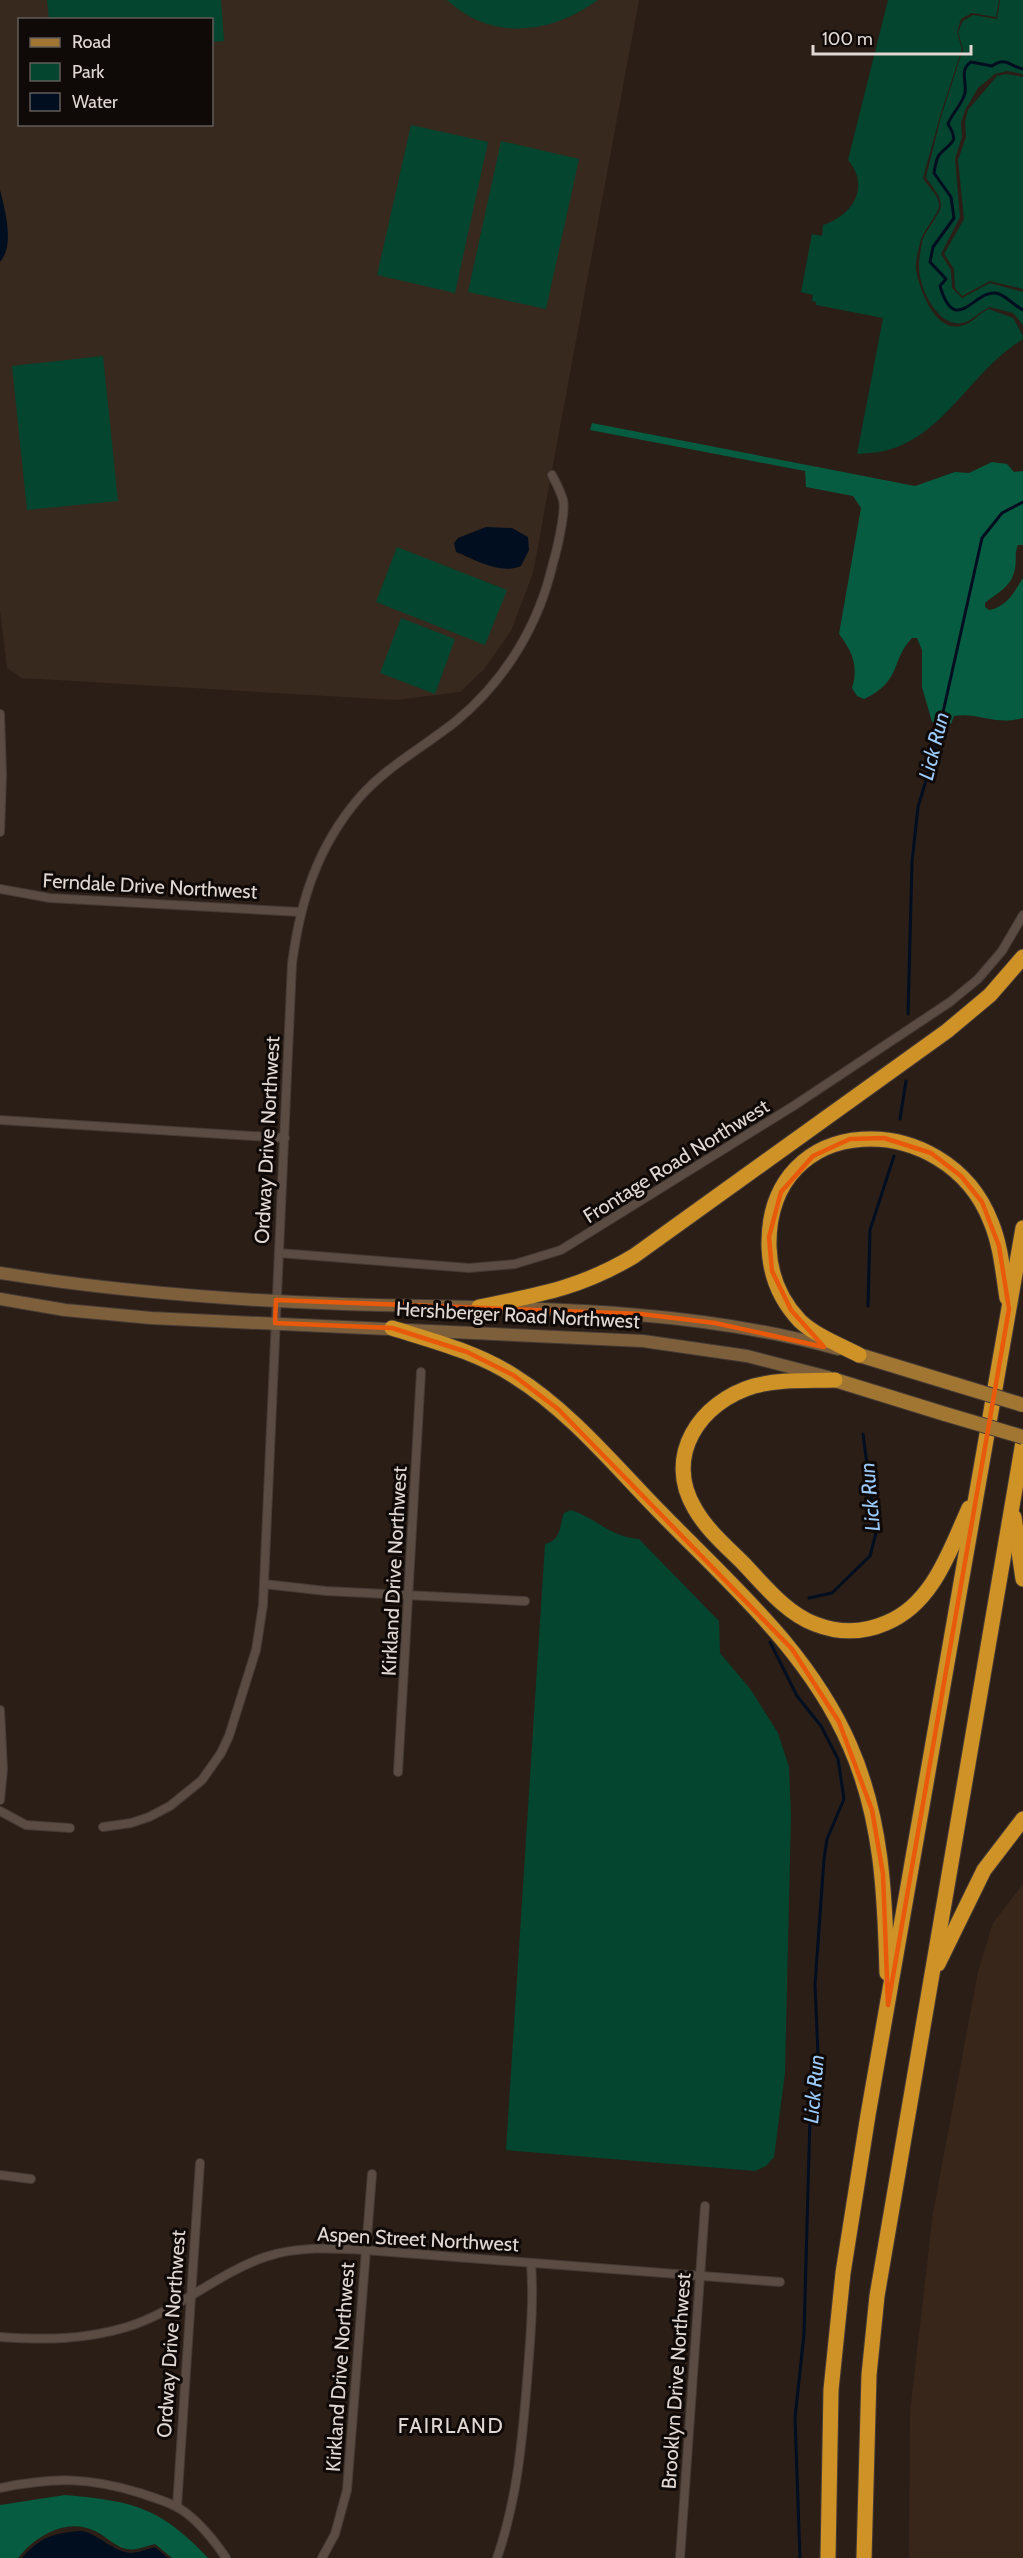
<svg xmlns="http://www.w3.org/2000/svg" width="1023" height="2558" font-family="Cabin,sans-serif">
<rect width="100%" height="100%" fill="#2b1e17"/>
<path fill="#39261b" d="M 1023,1884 L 1023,2558 L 909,2558 L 910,2412 L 933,2213 L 978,1972 L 993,1923 Z"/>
<path fill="#37291d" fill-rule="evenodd" d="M 0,0 L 639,0 L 533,573 L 511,631 L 484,669 L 460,692 L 396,700 L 22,678 L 7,668 L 0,610 ZM 20,20 L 212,20 L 212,124 L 20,124 Z"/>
<g fill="#03452f">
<path d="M 47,0 L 221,0 L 224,41 L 212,42 L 212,20 L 49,19 Z"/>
<path d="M 447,0 L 598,0 C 551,34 492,42 447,0 Z"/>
<path d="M 888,0 L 999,0 L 996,17 L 972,13 L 961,19 L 957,32 L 962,49 L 940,116 L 923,178 C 927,186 940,196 939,206 C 938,215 923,230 920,243 C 918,251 915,262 916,270 C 920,291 935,332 961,326 C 972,324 979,313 989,309 L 1013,318 L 1023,336 L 1022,340 C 971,370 945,437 884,451 C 875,453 866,453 857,454 L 883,318 L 816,305 L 816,302 L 812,301 L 813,295 L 801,292 L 812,234 L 822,236 L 823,225 C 852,216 871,187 848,160 Z"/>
<path d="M 1000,0 L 1023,0 L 1023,74 L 1007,71 L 995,74 L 978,88 L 965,110 L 961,123 L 962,137 L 955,159 L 960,217 L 941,254 L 951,270 L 952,288 L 962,298 L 990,283 L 1023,292 L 1023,325 L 1013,313 L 990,307 C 979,311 973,321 962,323 C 937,327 918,286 919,265 C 919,258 921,249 922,242 C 925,230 941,214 941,205 C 941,195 931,186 926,177 L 941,117 L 963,49 L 958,32 L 963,21 L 973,15 L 997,19 Z"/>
<path d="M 1006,74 L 1023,77 L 1023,289 L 990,281 L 962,296 L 955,288 L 954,269 L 944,254 L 964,219 L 958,160 L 966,137 L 965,122 L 968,110 L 997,76 Z"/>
<path d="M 411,125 L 488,142 L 455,293 L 377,275 Z"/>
<path d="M 501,141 L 579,159 L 546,309 L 468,292 Z"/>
<path d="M 103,356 L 118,501 L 27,510 L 12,366 Z"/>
<path d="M 397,547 L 507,590 L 485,645 L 376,602 Z"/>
<path d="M 401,618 L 455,639 L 435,694 L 380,673 Z"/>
<path d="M 571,1510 C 598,1519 610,1537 639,1539 L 719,1621 L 720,1653 L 751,1690 L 778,1733 L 789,1767 L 791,1815 L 785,2073 L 774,2157 L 766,2166 L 755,2171 L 506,2150 L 545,1544 C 562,1540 559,1526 564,1513 Z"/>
</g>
<g fill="#065c40">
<path d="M 592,423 L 915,486 L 955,472 L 969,473 L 992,462 L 1007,464 L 1014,472 L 1023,471 L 1023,545 L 1018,545 C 1014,553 1017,559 1015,568 C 1012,587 999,591 985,603 L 985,607 L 989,610 C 1007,607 1014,592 1023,578 L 1023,718 C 995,726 979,712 954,716 L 951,724 L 932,722 L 922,687 L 922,650 L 917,638 L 912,638 C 891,659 902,682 864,699 L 857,696 L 852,688 C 859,666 852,651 839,634 L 861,508 L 853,496 L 806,487 L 805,471 L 590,430 Z"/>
<path d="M 65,2495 C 133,2501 160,2507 208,2558 L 172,2558 L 155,2544 C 146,2546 136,2551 127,2549 C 115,2547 106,2536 95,2531 C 67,2517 35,2536 18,2558 L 0,2558 L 0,2505 Z"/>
</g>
<g fill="#000e20">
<path d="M 0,190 C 5,210 15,245 0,262 Z"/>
<path d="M 486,527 L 512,528 L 528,537 L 529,550 L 521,566 C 500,575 476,560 456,552 L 454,543 L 458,538 Z"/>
<path d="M 82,2531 C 100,2535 113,2552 131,2553 C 138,2553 147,2549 155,2547 L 168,2558 L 22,2558 C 39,2537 57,2532 82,2531 Z"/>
</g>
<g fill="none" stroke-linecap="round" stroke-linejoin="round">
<g stroke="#000e20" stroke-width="3">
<path d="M 1023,69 C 1009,66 1006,56 992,66 L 971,62 C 959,70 967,81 965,93 C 962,105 952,113 948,124 C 960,144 951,141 939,155 C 936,159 935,168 934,173 L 951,197 L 954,218 L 933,247 L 930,262 L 946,279 L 940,286 C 956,340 976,285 999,294 C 1007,297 1015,306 1023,310"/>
<path d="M 908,1014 L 912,862 L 918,807 L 933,757 L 982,538 L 1002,513 L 1023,502"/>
<path d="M 900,1119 L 906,1081"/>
<path d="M 868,1306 L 870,1230 L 894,1156"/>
<path d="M 809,1598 L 832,1593 L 870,1556 L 876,1533 L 863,1434"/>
<path d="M 770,1642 L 797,1696 L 821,1726 L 838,1759 L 844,1799 L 827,1839 L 824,1859 L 815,1984 L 818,2056 L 810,2117 L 804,2334 L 795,2418 L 800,2558"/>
</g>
<defs>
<g id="minor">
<path d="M 0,714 L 2,775 L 0,832"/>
<path d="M 0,889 L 50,898 L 300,912"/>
<path d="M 0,1120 L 285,1138"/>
<path d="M 279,1253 L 469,1268 L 515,1264 L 561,1250 L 795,1105 L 950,1002 L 978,979 L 1002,951 L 1023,915"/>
<path d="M 264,1584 L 326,1591 L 525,1601"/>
<path d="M 0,1710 L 3,1769 L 0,1800"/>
<path d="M 398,1772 L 421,1372"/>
<path d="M 0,1811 L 26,1825 L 70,1828"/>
<path d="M 103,1827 L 131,1823 L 149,1817 L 170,1806 L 202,1780 L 221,1753 L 229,1736 L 256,1650 L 263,1605 L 292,964 C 300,902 317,847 359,798 C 386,767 422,748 455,722 C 505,681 539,625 553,563 C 557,550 566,511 563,500 C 561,492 556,483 552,475"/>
<path d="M 0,2175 L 31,2179"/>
<path d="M 0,2337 C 44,2340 84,2340 127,2327 C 176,2312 216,2274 265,2257 C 297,2246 332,2248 365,2250 L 780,2282"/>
<path d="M 0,2488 C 54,2477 88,2477 140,2493 C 158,2499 176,2504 190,2516 C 204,2528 216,2543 226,2558"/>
<path d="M 177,2506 L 200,2163"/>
<path d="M 322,2558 L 335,2534 L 347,2490 L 372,2174"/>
<path d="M 497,2558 C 517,2500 522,2443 527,2382 C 530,2342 534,2303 531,2263"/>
<path d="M 680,2558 L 705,2206"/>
</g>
<g id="secondary">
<path d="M 0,1273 C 113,1291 228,1300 343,1304 C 508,1309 677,1304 838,1349"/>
<path d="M 0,1299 L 65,1310 L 151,1318 L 643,1341 L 747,1356 L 828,1377"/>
</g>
<g id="primary">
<path d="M 859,1355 L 954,1384"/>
<path d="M 835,1380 L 945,1414"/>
</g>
<g id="motorway">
<path d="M 479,1307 C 538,1295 581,1288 634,1256 L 947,1031 L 990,995 L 1023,957"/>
<path d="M 392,1328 C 433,1341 477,1352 514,1376 C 570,1411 614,1465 660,1512 C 730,1584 809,1651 850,1746 C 882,1819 885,1895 887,1973"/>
<path d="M 859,1355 C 840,1345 816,1336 800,1321 C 781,1301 770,1275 769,1247 C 766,1108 947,1107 991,1222 C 1001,1246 1003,1273 1007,1298"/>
<path d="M 835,1380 C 808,1381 780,1379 754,1386 C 700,1402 663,1456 695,1509 C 707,1530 726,1546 743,1563 C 764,1585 786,1613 815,1624 C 838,1633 863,1633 886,1623 C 933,1604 950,1550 969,1508"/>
<path d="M 1014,1517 L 1023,1579"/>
<path d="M 938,1964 L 984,1870 L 1023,1819"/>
<path d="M 828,2558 L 831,2390 L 843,2273 L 868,2115 L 1023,1228"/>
<path d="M 864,2558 L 869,2375 L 877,2296 L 1023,1442"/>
</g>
</defs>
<use href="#minor" stroke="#443a35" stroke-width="10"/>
<use href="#secondary" stroke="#443a35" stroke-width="14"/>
<use href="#primary" stroke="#443a35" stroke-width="16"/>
<use href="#motorway" stroke="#443a35" stroke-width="17"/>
<use href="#minor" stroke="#5a4b43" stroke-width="8"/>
<use href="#secondary" stroke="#7d603b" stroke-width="12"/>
<use href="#primary" stroke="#a07632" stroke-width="14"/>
<use href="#motorway" stroke="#cf9227" stroke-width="15"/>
<defs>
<g id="primary-bridge">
<path d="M 954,1384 L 1023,1405"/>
<path d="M 945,1414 L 1023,1437"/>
</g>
</defs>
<use href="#primary-bridge" stroke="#443a35" stroke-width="16" stroke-linecap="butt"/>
<use href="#primary-bridge" stroke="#a07632" stroke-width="14"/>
</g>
<path fill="none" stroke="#e8590c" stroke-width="4.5" stroke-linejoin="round" d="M 884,1138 L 931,1153 L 961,1176 L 982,1202 L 999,1246 L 1009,1309 L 888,2005 L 883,1874 L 872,1810 L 839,1722 L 792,1649 L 558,1409 L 513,1375 L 467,1352 L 392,1328 L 275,1323 L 276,1300 L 641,1314 L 715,1323 L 824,1347 L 791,1310 L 772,1271 L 769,1237 L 781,1192 L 813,1156 L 850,1139 Z"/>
<g text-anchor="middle" stroke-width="6" stroke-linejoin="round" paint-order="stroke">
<g font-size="20" fill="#e1d8d3" stroke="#0f0907">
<text transform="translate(150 886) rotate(3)" y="7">Ferndale Drive Northwest</text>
<text transform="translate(267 1140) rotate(-87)" y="7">Ordway Drive Northwest</text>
<text transform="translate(676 1161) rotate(-32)" y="7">Frontage Road Northwest</text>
<text transform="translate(518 1315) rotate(3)" y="7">Hershberger Road Northwest</text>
<text transform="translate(394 1571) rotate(-87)" y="7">Kirkland Drive Northwest</text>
<text transform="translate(418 2239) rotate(3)" y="7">Aspen Street Northwest</text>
<text transform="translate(171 2334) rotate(-86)" y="7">Ordway Drive Northwest</text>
<text transform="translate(340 2367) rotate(-86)" y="7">Kirkland Drive Northwest</text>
<text transform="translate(676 2381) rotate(-86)" y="7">Brooklyn Drive Northwest</text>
</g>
<g font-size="21" font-style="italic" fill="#9dccfc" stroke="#0f0907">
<text transform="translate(934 746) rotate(-76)" y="7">Lick Run</text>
<text transform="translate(870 1497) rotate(-95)" y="7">Lick Run</text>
<text transform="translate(814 2089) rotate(-85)" y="7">Lick Run</text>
</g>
<g font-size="21" letter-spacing="1.5" fill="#e1d8d3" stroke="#0f0907">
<text x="451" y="2433">FAIRLAND</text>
</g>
</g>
<rect x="18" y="18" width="195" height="108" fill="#0f0907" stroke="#635c59" stroke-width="1.5"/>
<rect x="30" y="38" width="30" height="9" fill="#a07632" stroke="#635c59" stroke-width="1.5"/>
<text x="72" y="48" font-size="18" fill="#e1d8d3">Road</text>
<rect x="30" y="63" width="30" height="18" fill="#03452f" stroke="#635c59" stroke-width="1.5"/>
<text x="72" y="78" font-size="18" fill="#e1d8d3">Park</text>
<rect x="30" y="93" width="30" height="18" fill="#000e20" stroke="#635c59" stroke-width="1.5"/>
<text x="72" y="108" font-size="18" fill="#e1d8d3">Water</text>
<path d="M813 45v9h158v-9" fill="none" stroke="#e1d8d3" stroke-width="3"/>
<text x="822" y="45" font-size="18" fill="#e1d8d3" stroke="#0f0907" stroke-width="4.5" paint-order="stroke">100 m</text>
</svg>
